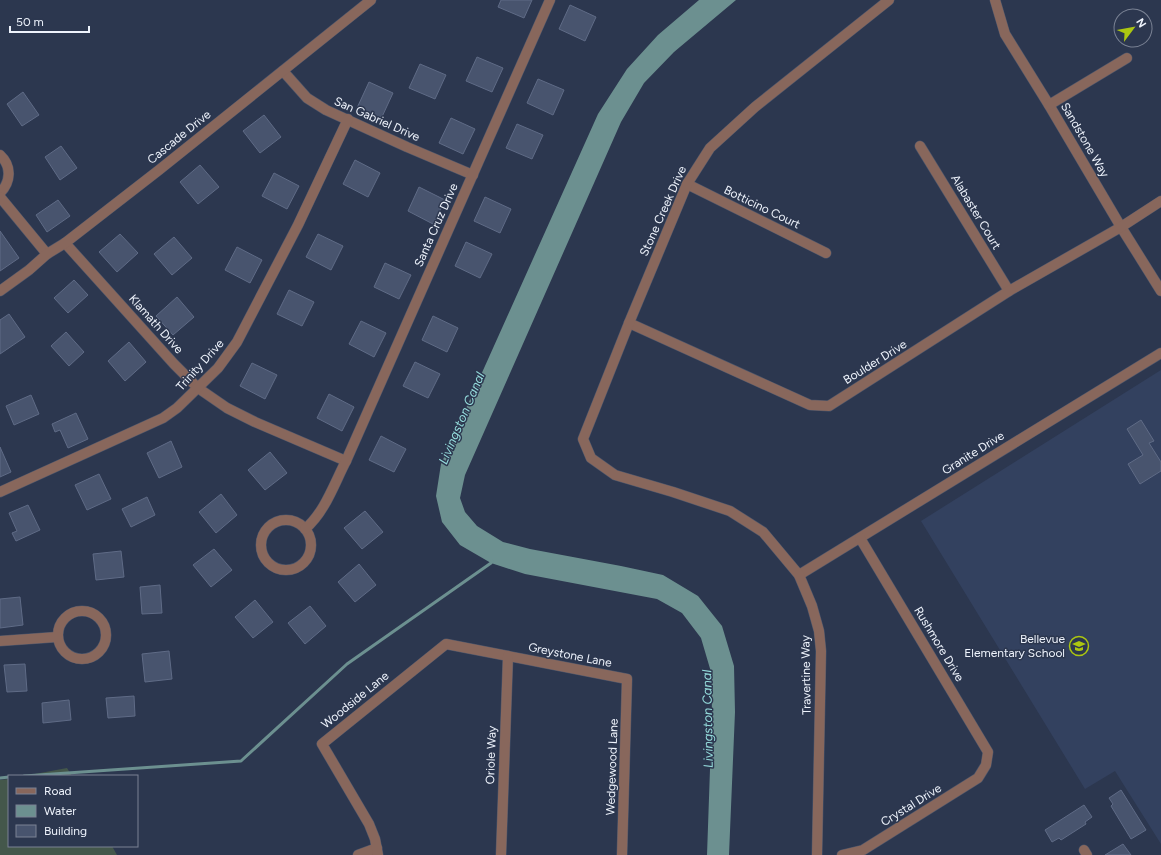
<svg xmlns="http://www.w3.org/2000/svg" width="1161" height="855" font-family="Figtree,sans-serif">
<rect width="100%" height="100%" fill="#2c374f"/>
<path fill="#33415f" d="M 1161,370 L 1161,844 L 1115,771 L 1085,789 L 921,521 Z"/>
<g fill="#44574b">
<path d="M 67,768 L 72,776 L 24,776 Z"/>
<path d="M 9,779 L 9,846 L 112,846 L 117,855 L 0,855 L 0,780 Z"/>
</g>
<path fill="#6c9090" d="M 699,0 L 736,0 L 674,52 L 644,83 L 621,122 L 465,475 L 460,498 L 465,512 L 477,526 L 503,542 L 530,549 L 621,566 L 663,575 L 698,596 L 722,626 L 734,666 L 735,712 L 729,855 L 707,855 L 712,712 L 711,672 L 701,638 L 682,613 L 657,599 L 525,574 L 491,563 L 460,545 L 442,522 L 436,496 L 441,464 L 598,114 L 627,69 L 658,35 Z"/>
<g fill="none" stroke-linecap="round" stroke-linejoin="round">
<g stroke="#6c9090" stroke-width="3">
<path d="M 24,776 L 241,761 L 347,664 L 491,563 L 492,561"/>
<path d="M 0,778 L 9,777"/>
</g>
</g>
<g fill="#48546e" stroke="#5f6b86">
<path d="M 501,0 L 532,0 L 524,18 L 498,7 Z"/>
<path d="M 570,5 L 596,17 L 585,41 L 559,29 Z"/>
<path d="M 477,57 L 503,68 L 492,92 L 466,81 Z"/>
<path d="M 420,64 L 446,75 L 435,99 L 409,88 Z"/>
<path d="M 538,79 L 564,90 L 553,115 L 527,103 Z"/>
<path d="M 369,82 L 393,93 L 381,119 L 357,108 Z"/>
<path d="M 23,92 L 39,115 L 22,126 L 7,104 Z"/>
<path d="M 264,115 L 281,137 L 260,153 L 243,131 Z"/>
<path d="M 451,118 L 475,129 L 463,154 L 439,143 Z"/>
<path d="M 517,124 L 543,135 L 532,159 L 506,148 Z"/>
<path d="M 61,146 L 77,168 L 60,180 L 45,157 Z"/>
<path d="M 355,160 L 380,173 L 368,197 L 343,184 Z"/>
<path d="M 200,165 L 219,187 L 198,204 L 180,182 Z"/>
<path d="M 274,173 L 299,186 L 287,209 L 262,196 Z"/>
<path d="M 419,187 L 445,200 L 433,224 L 408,211 Z"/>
<path d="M 485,197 L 511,209 L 500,233 L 474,221 Z"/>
<path d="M 58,200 L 70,216 L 47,232 L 36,215 Z"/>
<path d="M 0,231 L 19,258 L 0,271 Z"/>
<path d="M 120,234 L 138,253 L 117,272 L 99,252 Z"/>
<path d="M 318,234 L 343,246 L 331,270 L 306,257 Z"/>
<path d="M 174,237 L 192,258 L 172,275 L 154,254 Z"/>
<path d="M 466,242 L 492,254 L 480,278 L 455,266 Z"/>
<path d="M 237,247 L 262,260 L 250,283 L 225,270 Z"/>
<path d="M 385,263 L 411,275 L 399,299 L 374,287 Z"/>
<path d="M 74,280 L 88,295 L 68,313 L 54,298 Z"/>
<path d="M 289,290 L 314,302 L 302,326 L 277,314 Z"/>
<path d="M 177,297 L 194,317 L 173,335 L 156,316 Z"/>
<path d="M 9,314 L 25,337 L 0,354 L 0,320 Z"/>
<path d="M 433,316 L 458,328 L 447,352 L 422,340 Z"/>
<path d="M 361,321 L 386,333 L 374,357 L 349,344 Z"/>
<path d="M 66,332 L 84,352 L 69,366 L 51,346 Z"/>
<path d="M 129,342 L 146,362 L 125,381 L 108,361 Z"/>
<path d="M 415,362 L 440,374 L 428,398 L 403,386 Z"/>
<path d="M 252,363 L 277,375 L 265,399 L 240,386 Z"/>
<path d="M 329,394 L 354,407 L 342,431 L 317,418 Z"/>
<path d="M 31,395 L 39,414 L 14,425 L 6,406 Z"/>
<path d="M 76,413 L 88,439 L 68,448 L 60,430 L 55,432 L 52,424 Z"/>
<path d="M 1141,420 L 1154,441 L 1149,443 L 1161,462 L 1161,471 L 1140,484 L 1128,464 L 1143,455 L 1127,429 Z"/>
<path d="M 381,436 L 406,449 L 394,472 L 369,460 Z"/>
<path d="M 171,441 L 182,467 L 159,478 L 147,453 Z"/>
<path d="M 0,447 L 11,472 L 0,477 Z"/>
<path d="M 270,452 L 287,473 L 265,490 L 248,470 Z"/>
<path d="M 99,474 L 111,499 L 87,510 L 75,485 Z"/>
<path d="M 221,494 L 237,515 L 216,533 L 199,512 Z"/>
<path d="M 147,497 L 155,515 L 131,527 L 122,509 Z"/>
<path d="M 28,505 L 40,530 L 16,541 L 12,533 L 17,531 L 9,513 Z"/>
<path d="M 365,511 L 383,532 L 362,549 L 344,528 Z"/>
<path d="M 214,549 L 232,570 L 211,587 L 193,565 Z"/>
<path d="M 121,551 L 124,577 L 96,580 L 93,554 Z"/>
<path d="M 359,564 L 376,585 L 355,602 L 338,582 Z"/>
<path d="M 160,585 L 162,613 L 142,614 L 140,587 Z"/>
<path d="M 20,597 L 23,625 L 0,628 L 0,599 Z"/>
<path d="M 255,600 L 273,622 L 253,638 L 235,617 Z"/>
<path d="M 310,606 L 326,626 L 305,644 L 288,623 Z"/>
<path d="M 169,651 L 172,679 L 145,682 L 142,654 Z"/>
<path d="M 25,664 L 27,691 L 7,692 L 4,665 Z"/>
<path d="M 134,696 L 135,716 L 108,718 L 106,698 Z"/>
<path d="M 69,700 L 71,720 L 43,723 L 42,703 Z"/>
<path d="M 1121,790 L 1146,830 L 1131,839 L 1111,806 L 1113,804 L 1109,798 Z"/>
<path d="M 1084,805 L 1092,817 L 1085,822 L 1086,824 L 1061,840 L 1059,838 L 1052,842 L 1045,830 Z"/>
<path d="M 1123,844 L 1131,855 L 1105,855 Z"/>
</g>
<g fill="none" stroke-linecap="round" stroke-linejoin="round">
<defs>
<g id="minor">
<path d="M 995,0 L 1005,34 L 1049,105 L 1121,227 L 1161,291"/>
<path d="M 283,71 L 307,98 L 326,110 L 407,147 L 473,175"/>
<path d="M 1049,105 L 1127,58"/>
<path d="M 920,146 L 1009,291"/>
<path d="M 0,155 C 12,166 11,182 0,193"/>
<path d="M 687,184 L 826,253"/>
<path d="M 0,197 L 47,254"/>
<path d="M 65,243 L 174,364 L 198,388 L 227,408 L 255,422 L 346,461"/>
<path d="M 0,291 L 29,270 L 47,254 L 65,243 L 159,170 L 371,0"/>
<path d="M 629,323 L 810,405 L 829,406 L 1009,291 L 1121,227 L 1161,201"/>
<path d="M 0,492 L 163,418 L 177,408 L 218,368 L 237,342 L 298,225 L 348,119"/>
<circle cx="286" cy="545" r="25"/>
<path d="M 305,529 C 325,512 334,484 346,461 L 550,0"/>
<path d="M 799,575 L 1161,353"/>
<circle cx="82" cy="635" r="24"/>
<path d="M 0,641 L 57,637"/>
<path d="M 1084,850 L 1087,855"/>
<path d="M 358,855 L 377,848"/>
<path d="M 378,855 L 375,839 L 369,824 L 322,744 L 446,644 L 627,679 L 622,855"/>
<path d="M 501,855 L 508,656"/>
<path d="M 817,855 L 821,651 L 819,631 L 812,606 L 799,575 L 763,532 L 730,511 L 673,492 L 615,475 L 591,458 L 583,439 L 629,323 L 687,184 L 710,148 L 755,107 L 889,0"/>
<path d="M 842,855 L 863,850 L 978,778 L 986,765 L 988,752 L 860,538"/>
</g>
</defs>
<use href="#minor" stroke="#4b556b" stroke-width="11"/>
<use href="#minor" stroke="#88675c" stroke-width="10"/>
</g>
<defs>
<symbol id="school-ring" viewBox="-11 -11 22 22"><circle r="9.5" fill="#2c374f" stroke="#acc611" stroke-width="1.5"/><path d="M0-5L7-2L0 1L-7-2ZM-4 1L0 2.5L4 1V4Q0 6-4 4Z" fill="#acc611"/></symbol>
</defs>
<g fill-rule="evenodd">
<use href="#school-ring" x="1068" y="635" width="22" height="22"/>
</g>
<g text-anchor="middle" stroke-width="3" stroke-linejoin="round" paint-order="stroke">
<g font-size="12" fill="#eef3fc" stroke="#2c374f">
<text transform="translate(377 119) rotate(24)" y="4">San Gabriel Drive</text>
<text transform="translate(179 137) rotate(-39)" y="4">Cascade Drive</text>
<text transform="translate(1085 140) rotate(60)" y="4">Sandstone Way</text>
<text transform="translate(762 207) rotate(26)" y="4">Botticino Court</text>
<text transform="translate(663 211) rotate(-66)" y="4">Stone Creek Drive</text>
<text transform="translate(976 212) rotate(59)" y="4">Alabaster Court</text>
<text transform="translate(436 225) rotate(-66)" y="4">Santa Cruz Drive</text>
<text transform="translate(156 324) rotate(48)" y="4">Klamath Drive</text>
<text transform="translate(875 362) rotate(-32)" y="4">Boulder Drive</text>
<text transform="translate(200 365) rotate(-48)" y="4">Trinity Drive</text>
<text transform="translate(973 453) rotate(-32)" y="4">Granite Drive</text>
<text transform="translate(939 644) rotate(59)" y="4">Rushmore Drive</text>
<text transform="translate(570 655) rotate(11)" y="4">Greystone Lane</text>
<text transform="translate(806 675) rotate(-91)" y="4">Travertine Way</text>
<text transform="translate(355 700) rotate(-39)" y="4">Woodside Lane</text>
<text transform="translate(491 755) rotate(-88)" y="4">Oriole Way</text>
<text transform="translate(612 767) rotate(-88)" y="4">Wedgewood Lane</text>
<text transform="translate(911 805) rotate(-32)" y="4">Crystal Drive</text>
</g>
<g font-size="12" fill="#eef3fc" stroke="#2c374f" text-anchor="end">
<text x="1065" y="643">Bellevue<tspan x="1065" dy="14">Elementary School</tspan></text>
</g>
<g font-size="13" font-style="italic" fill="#95dcdc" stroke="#2c374f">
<text transform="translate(461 418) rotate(-67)" y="5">Livingston Canal</text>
<text transform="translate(707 719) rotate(-91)" y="5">Livingston Canal</text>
</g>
</g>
<rect x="8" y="775" width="130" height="72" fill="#2c374f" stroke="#7a8294"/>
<rect x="16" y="788" width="20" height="6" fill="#88675c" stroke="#7a8294"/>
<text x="44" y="795" font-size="12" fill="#eef3fc">Road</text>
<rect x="16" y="805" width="20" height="12" fill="#6c9090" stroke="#7a8294"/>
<text x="44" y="815" font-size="12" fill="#eef3fc">Water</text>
<rect x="16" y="825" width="20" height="12" fill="#48546e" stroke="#7a8294"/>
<text x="44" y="835" font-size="12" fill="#eef3fc">Building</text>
<g transform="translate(1133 28) rotate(58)"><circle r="19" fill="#2c374f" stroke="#7a8294"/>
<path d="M0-3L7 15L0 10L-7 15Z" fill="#acc611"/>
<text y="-6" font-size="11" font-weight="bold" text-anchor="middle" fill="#eef3fc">N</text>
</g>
<path d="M10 26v6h79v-6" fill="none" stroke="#eef3fc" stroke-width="2"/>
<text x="16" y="26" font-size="12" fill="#eef3fc" stroke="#2c374f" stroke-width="3" paint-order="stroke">50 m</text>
</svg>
